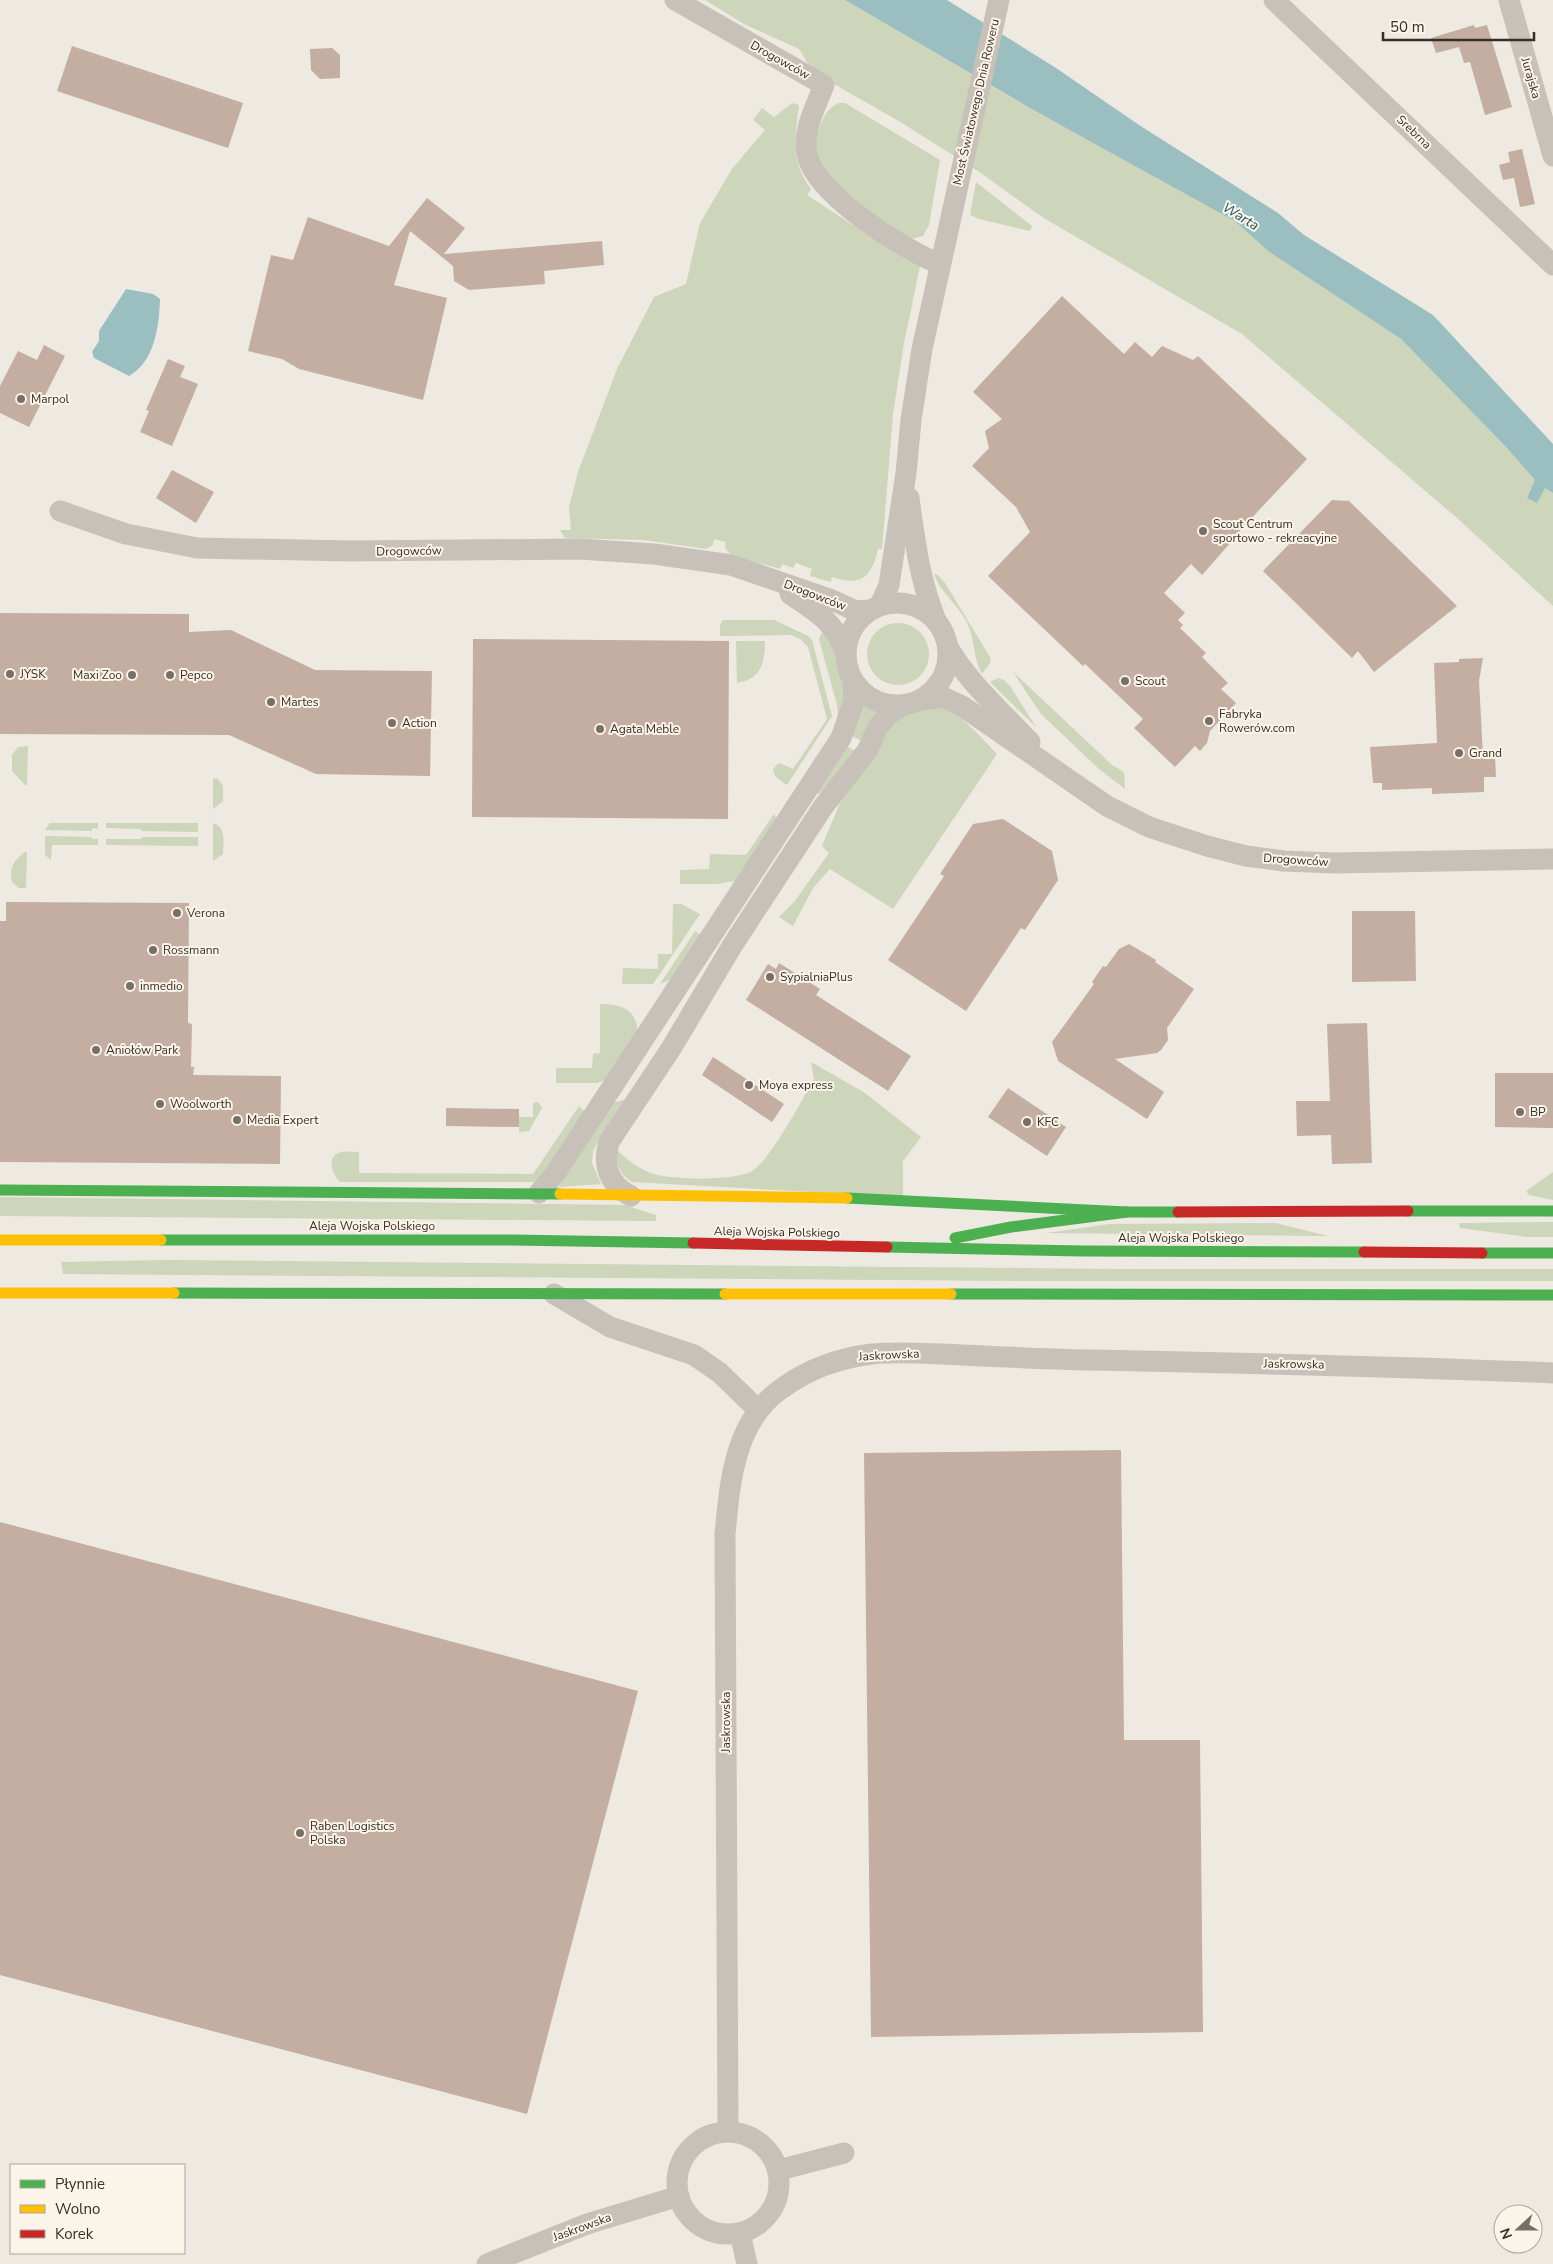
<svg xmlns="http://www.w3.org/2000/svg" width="1553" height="2264" font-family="'Nunito Sans',sans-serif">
<rect width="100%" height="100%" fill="#eee9e1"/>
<g fill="#cdd5ba">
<path d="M 705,0 L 845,0 L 1036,112 L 1203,201 L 1235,221 L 1268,251 L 1401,339 L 1507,448 L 1536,480 L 1527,497 L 1545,487 L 1553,493 L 1553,606 L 1457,518 L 1242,334 L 1042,217 L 978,171 L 902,123 L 813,72 L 799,49 L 744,24 Z"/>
<path d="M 792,103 L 799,105 C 795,138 790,160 811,189 L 807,195 L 905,259 L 908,256 L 920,266 L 904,343 L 893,414 L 882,549 L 878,549 C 872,577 861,587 832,577 L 831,582 L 810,576 L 812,569 L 796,563 L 793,568 L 782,564 L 780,569 L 731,555 L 725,548 L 726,542 L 714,539 L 713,545 L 706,549 L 644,540 L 565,538 L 560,530 L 571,530 L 569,507 L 578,472 L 617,369 L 654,297 L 686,284 L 700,223 L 732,169 L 765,130 L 753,120 L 762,108 L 774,117 Z"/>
<path d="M 839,103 L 845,103 L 940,160 L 929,225 L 923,236 L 912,239 L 903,234 C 881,218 843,197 826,176 C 816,164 813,140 820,126 C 824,116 828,107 839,103 Z"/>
<path d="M 976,182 L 1032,226 L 1030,231 L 979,219 L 970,215 Z"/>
<path d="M 934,574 L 938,575 L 945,583 L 990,657 L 991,662 L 982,674 C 973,658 975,640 967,622 C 957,604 941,593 934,574 Z"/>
<path d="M 723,620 L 774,620 L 808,636 L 812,640 L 832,716 L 787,785 C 779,780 774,777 773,769 L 779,763 L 793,769 L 827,719 L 808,647 L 800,639 L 791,635 L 720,636 L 720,625 Z"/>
<circle cx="898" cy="654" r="31"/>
<path d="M 825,625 L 837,649 L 838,669 L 847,697 L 835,725 L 838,715 L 837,705 L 819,639 Z"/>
<path d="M 736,641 L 765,641 C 765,663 761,679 737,683 Z"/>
<path d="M 1013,672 L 1112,765 L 1124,772 L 1125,789 L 1099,769 L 1041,714 Z"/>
<path d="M 998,678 L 1004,680 L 1010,686 L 1036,727 L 990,682 Z"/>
<path d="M 863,705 L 880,712 L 864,742 L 848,734 Z"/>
<path d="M 934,706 C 956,706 982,739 997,754 L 893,909 L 830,869 L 813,888 L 793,926 L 779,917 L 795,901 L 829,853 L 822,846 L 840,803 L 878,742 L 901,716 Z"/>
<path d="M 843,744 L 859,753 L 827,792 L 811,795 Z"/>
<path d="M 28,746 L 27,785 L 25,785 L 12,771 L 12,755 L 18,747 Z"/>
<path d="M 213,778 L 218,779 L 223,786 L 223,801 L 213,809 Z"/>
<path d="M 774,814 L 777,820 L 735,881 L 716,884 L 680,884 L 680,870 L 709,869 L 710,854 L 746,855 Z"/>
<path d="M 50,823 L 98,823 L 98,829 L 92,828 L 92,831 L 45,830 Z"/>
<path d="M 106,823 L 198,823 L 198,832 L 141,831 L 141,829 L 106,828 Z"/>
<path d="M 213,823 C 227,827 223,843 223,854 L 213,861 Z"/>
<path d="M 45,836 L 92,837 L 92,839 L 98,839 L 98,845 L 52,845 L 51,860 L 45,855 Z"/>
<path d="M 142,837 L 198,837 L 198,846 L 106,845 L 106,839 L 141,839 Z"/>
<path d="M 25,852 L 27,852 L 26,888 L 19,888 L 12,882 C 9,866 14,861 25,852 Z"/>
<path d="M 673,904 L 681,904 L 700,914 L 653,984 L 622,984 L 623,968 L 658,969 L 658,954 L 672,954 Z"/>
<path d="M 695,931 L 702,936 L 676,977 L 660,984 Z"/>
<path d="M 600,1004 C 623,1004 637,1010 638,1035 L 605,1080 L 597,1083 L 556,1083 L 556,1068 L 592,1068 L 593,1054 L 600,1053 Z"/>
<path d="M 811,1062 L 865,1093 L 921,1137 L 903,1161 L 903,1197 L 632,1182 C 618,1173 616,1162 614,1147 C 624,1158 640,1170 654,1174 C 673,1180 736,1181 752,1171 C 771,1159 802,1100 814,1079 Z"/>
<path d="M 627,1099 L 593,1150 L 592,1163 L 601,1184 L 559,1187 L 612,1103 Z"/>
<path d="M 538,1102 L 542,1108 L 529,1131 L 519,1132 L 519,1117 L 533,1117 L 533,1103 Z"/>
<path d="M 579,1106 L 585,1112 L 550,1170 L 534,1182 L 340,1182 C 331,1173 326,1155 342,1152 C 348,1151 354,1152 359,1152 L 359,1173 L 533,1174 Z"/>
<path d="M 1553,1172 L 1553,1200 L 1529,1195 L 1526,1191 Z"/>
<path d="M 0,1197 L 625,1205 L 656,1215 L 656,1221 L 0,1216 Z"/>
<path d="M 1553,1222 L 1553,1237 L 1527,1237 L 1460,1228 L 1459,1223 Z"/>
<path d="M 1276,1223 L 1328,1236 L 1046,1233 L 1110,1224 Z"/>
<path d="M 167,1260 L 1114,1269 L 1553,1269 L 1553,1281 L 1021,1281 L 63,1274 L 61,1262 Z"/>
</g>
<g fill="#9bbec1">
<path d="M 845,0 L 947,0 L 1056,68 L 1139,125 L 1278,213 L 1304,235 L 1433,315 L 1553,444 L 1553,493 L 1545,488 L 1537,503 L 1527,498 L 1535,480 L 1507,448 L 1401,339 L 1268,251 L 1235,221 L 1035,111 Z"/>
<path d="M 126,289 L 153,294 L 160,299 C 159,326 155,361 129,376 L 94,358 L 92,352 L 99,341 L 99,331 Z"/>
</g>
<g fill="#c3aea1">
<path d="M 1474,25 L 1475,28 L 1487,25 L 1512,107 L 1485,115 L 1470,62 L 1464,63 L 1459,47 L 1436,53 L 1431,38 Z"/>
<path d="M 72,46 L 243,103 L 228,148 L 57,91 Z"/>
<path d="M 332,48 L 340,55 L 340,78 L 320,79 L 311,70 L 310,49 Z"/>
<path d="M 1522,149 L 1535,204 L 1520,207 L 1514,178 L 1503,180 L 1499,165 L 1510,162 L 1508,152 Z"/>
<path d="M 427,198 L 465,228 L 444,254 L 602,241 L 604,265 L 544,271 L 545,284 L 469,290 L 454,281 L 453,266 L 410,231 L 394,285 L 447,298 L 423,400 L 299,369 L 282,359 L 248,351 L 271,255 L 293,260 L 308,217 L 389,246 Z"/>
<path d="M 1062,296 L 1124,354 L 1135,342 L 1152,357 L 1162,346 L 1193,360 L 1198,356 L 1307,459 L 1231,540 L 1232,541 L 1202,575 L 1191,564 L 1164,593 L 1185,613 L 1178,620 L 1183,625 L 1180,628 L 1206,653 L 1202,657 L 1228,683 L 1221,689 L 1236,703 L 1210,731 L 1207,743 L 1200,751 L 1195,746 L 1175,767 L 1134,728 L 1143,719 L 1085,664 L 1083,666 L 988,576 L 1030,532 L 1016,507 L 972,466 L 989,448 L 985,431 L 1002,419 L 973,392 Z"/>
<path d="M 44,345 L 65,356 L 29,427 L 0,413 L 0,386 L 18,351 L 37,360 Z"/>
<path d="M 168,359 L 185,366 L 180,377 L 198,384 L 172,446 L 140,432 L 149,411 L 146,410 Z"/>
<path d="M 172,470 L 214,492 L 196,523 L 156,498 Z"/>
<path d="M 1332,500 L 1349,501 L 1457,606 L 1374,672 L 1358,651 L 1352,658 L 1263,571 Z"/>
<path d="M 0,613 L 189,614 L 189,632 L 231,630 L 315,670 L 432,671 L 430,776 L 316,774 L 229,735 L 0,734 Z"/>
<path d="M 473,639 L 729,641 L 728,819 L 472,817 Z"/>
<path d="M 1483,658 L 1479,681 L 1483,755 L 1495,755 L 1496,777 L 1484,777 L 1484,792 L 1432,794 L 1432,788 L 1382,790 L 1382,783 L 1373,783 L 1370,747 L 1437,743 L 1434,663 L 1459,662 L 1459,659 Z"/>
<path d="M 1003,819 L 1052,851 L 1058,880 L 1025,930 L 1021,928 L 966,1011 L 888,960 L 944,876 L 940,874 L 973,824 Z"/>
<path d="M 6,902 L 189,903 L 188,1023 L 192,1024 L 191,1067 L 194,1067 L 193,1075 L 281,1076 L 280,1164 L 0,1162 L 0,921 L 6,921 Z"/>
<path d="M 1352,911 L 1415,911 L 1416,981 L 1352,982 Z"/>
<path d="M 1129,944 L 1156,960 L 1155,962 L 1194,989 L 1167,1028 L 1168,1040 L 1161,1050 L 1157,1053 L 1115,1059 L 1164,1092 L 1147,1119 L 1058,1061 L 1052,1042 L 1094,984 L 1092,982 L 1103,966 L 1106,967 L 1119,949 Z"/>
<path d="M 779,963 L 820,989 L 816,995 L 911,1056 L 888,1091 L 746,1000 L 768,964 L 776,969 Z"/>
<path d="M 1367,1023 L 1372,1163 L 1332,1164 L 1331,1135 L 1297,1136 L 1296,1101 L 1330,1101 L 1327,1024 Z"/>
<path d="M 713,1057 L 784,1104 L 772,1122 L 702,1075 Z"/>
<path d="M 1495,1073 L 1553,1073 L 1553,1128 L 1495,1127 Z"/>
<path d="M 1008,1088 L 1066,1127 L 1047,1156 L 988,1117 Z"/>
<path d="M 446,1108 L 519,1109 L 519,1127 L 446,1126 Z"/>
<path d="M 1121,1450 L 1124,1740 L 1200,1740 L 1203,2032 L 871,2037 L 864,1453 Z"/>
<path d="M 0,1522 L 638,1691 L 527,2114 L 0,1975 Z"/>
</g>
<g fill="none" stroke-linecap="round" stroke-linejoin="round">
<g stroke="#c7c1ba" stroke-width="21">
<path d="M 675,0 L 824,85 C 816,106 802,131 807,154 C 814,194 904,250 940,264"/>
<path d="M 1274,0 L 1553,265"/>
<path d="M 1509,0 L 1553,156"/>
<path d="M 909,498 C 915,541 919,577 935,618"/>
<path d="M 60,511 L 126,534 L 197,548 L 350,551 L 580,549 L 654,554 L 731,565 L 832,600 L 856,611 L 870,610"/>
<path d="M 790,594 C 815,611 834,621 845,651"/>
<circle cx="897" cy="654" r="51"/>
<path d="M 880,605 L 889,585 L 906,473 L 911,420 L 922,349 L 999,0"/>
<path d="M 949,649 C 970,684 1002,712 1030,742"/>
<path d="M 921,700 L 943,697 L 962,706 L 1107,806 L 1149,827 L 1207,846 L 1246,856 L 1284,861 L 1335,863 L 1553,859"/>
<path d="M 539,1193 L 555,1174 L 841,738 L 854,701 L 853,681"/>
<path d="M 631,1196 C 609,1185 602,1165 609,1142 L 672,1047 L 732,946 L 823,807 L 867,751 L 878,727 L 889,714 L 903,705"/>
<path d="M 554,1294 L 610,1327 L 694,1355 L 720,1373 L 758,1410"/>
<path d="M 728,2131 L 725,1534 C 730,1482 734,1422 781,1389 C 808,1369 839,1358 872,1354 C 902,1351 933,1354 962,1355 C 1005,1357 1047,1359 1090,1360 C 1244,1363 1399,1366 1553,1373"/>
<circle cx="728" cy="2183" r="51"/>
<path d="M 779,2170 L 844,2153"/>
<path d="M 740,2233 L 747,2264"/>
<path d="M 487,2264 L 587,2224 L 679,2196"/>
</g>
<g stroke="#4caf50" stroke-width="11">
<path d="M 0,1190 L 560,1194"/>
<path d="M 847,1198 L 1127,1212 L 1178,1212"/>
<path d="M 1408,1211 L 1553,1211"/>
<path d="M 955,1238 L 1011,1227 L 1127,1212"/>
<path d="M 161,1240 L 513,1240 L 693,1243"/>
<path d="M 887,1247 L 1083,1251 L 1364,1252"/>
<path d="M 1482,1253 L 1553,1253"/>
<path d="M 174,1293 L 725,1294"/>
<path d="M 951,1294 L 1553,1295"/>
</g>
<g stroke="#ffc107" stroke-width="11">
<path d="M 560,1194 L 847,1198"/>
<path d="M 0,1240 L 161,1240"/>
<path d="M 0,1293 L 174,1293"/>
<path d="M 725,1294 L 951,1294"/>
</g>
<g stroke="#c62828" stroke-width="11">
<path d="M 1178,1212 L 1408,1211"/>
<path d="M 693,1243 L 887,1247"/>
<path d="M 1364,1252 L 1482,1253"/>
</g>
</g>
<g fill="#786f69" stroke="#fbf4e8" stroke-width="2">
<circle cx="21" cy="399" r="5"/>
<circle cx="1203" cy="531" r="5"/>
<circle cx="10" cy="674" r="5"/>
<circle cx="132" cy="675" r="5"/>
<circle cx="170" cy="675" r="5"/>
<circle cx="1125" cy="681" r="5"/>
<circle cx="271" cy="702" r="5"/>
<circle cx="1209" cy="721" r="5"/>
<circle cx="392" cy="723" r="5"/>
<circle cx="600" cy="729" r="5"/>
<circle cx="1459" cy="753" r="5"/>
<circle cx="177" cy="913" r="5"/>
<circle cx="153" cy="950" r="5"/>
<circle cx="770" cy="977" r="5"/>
<circle cx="130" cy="986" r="5"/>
<circle cx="96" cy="1050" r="5"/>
<circle cx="749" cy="1085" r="5"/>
<circle cx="160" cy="1104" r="5"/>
<circle cx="1520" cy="1112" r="5"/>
<circle cx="237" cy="1120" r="5"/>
<circle cx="1027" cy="1122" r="5"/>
<circle cx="300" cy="1833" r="5"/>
</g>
<g text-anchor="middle" stroke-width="4" stroke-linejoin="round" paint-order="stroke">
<g font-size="12" fill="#382e28" stroke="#fbf4e8">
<text transform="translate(780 60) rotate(29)" y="4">Drogowców</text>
<text transform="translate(1531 78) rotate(74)" y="4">Jurajska</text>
<text transform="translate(976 102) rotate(-77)" y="4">Most Światowego Dnia Roweru</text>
<text transform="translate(1414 132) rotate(44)" y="4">Srebrna</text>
<text transform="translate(409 551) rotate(-1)" y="4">Drogowców</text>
<text transform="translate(815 595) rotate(21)" y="4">Drogowców</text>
<text transform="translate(1296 860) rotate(4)" y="4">Drogowców</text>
<text x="372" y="1230">Aleja Wojska Polskiego</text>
<text transform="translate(777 1232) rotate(1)" y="4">Aleja Wojska Polskiego</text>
<text x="1181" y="1242">Aleja Wojska Polskiego</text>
<text transform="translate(889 1355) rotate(-3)" y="4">Jaskrowska</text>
<text transform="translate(1294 1364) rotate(1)" y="4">Jaskrowska</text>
<text transform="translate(726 1722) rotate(-90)" y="4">Jaskrowska</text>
<text transform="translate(582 2227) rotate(-20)" y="4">Jaskrowska</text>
</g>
<g font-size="12" fill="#382e28" stroke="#fbf4e8" text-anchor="start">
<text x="31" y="403">Marpol</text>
<text x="1213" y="528">Scout Centrum<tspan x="1213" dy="14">sportowo - rekreacyjne</tspan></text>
<text x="20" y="678">JYSK</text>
<text x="122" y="679" text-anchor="end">Maxi Zoo</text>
<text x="180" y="679">Pepco</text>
<text x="1135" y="685">Scout</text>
<text x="281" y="706">Martes</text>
<text x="1219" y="718">Fabryka<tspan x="1219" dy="14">Rowerów.com</tspan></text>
<text x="402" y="727">Action</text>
<text x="610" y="733">Agata Meble</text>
<text x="1469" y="757">Grand</text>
<text x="187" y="917">Verona</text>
<text x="163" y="954">Rossmann</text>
<text x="780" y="981">SypialniaPlus</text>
<text x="140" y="990">inmedio</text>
<text x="106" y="1054">Aniołów Park</text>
<text x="759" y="1089">Moya express</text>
<text x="170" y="1108">Woolworth</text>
<text x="1530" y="1116">BP</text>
<text x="247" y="1124">Media Expert</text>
<text x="1037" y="1126">KFC</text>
<text x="310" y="1830">Raben Logistics<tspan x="310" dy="14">Polska</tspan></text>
</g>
<g font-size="14" font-style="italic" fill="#1a535d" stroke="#fbf4e8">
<text transform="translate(1241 216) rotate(32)" y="5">Warta</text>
</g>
</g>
<rect x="10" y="2164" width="175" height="90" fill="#fbf4e8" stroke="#ada59b"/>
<rect x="20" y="2180" width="25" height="8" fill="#4caf50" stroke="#ada59b"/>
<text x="55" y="2189" font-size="15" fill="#382e28">Płynnie</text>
<rect x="20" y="2205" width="25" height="8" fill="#ffc107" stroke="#ada59b"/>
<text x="55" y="2214" font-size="15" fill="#382e28">Wolno</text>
<rect x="20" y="2230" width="25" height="8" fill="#c62828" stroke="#ada59b"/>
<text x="55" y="2239" font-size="15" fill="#382e28">Korek</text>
<g transform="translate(1518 2229) rotate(249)"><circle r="24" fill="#fbf4e8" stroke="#ada59b"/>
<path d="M0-4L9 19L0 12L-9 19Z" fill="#786f69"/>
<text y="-8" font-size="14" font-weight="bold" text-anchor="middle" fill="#382e28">N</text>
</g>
<path d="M1383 32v8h151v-8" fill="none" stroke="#382e28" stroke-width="2.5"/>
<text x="1390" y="32" font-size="15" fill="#382e28" stroke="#fbf4e8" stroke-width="4" paint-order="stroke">50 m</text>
</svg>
